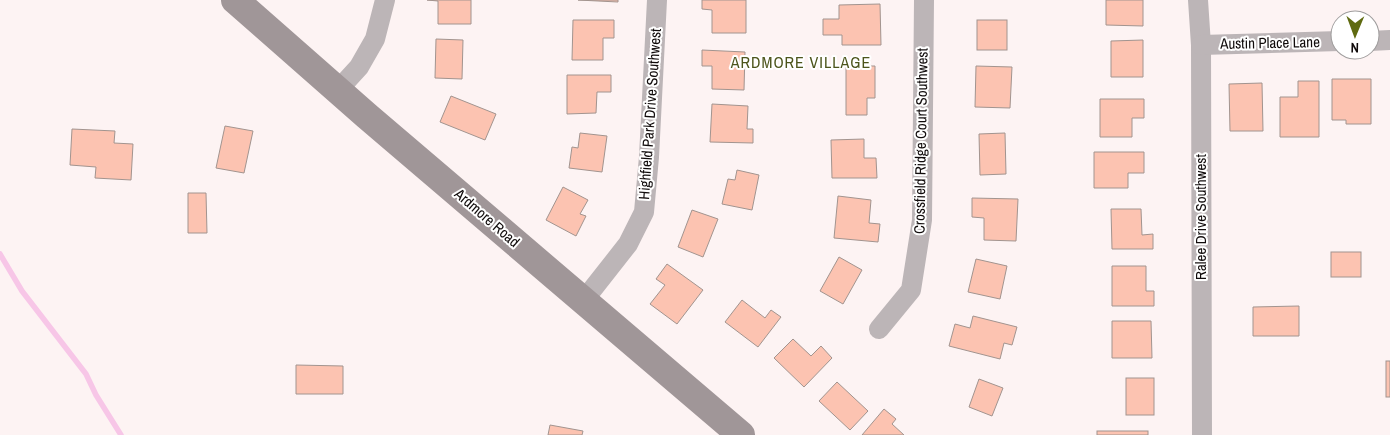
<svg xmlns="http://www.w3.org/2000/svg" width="1390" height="435" font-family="'Archivo Narrow',sans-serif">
<rect width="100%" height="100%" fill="#fdf3f3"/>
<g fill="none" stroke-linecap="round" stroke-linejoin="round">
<path stroke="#f7c6e7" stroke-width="5.5" d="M 0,254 L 22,291 L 86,374 L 96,395 L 121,435"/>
</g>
<g fill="#fcc3b1" stroke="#a2948f">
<path d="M 427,0 L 471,0 L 471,24 L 438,24 L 438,1 Z"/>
<path d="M 578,0 L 618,0 L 618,2 Z"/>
<path d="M 702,0 L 746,0 L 746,33 L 712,33 L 712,10 L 702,9 Z"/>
<path d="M 1106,0 L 1143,0 L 1143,26 L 1106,25 Z"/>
<path d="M 880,4 L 881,45 L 842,45 L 842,35 L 823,35 L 823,19 L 839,19 L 839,5 Z"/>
<path d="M 573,20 L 614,20 L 614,38 L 603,38 L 603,60 L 572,60 Z"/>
<rect x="977" y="20" width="30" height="30"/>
<path d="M 436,39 L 463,40 L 462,79 L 435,78 Z"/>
<path d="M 1143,40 L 1143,77 L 1111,77 L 1111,41 Z"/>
<path d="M 702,50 L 745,52 L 744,90 L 712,89 L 712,66 L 702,66 Z"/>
<path d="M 846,66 L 875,66 L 875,98 L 867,98 L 867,115 L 846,115 Z"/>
<path d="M 976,66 L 1012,67 L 1010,108 L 975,107 Z"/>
<path d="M 567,75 L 611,75 L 611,92 L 597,92 L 596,113 L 567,114 Z"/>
<path d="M 1332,79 L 1371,79 L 1371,124 L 1346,124 L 1346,120 L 1332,120 Z"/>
<path d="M 1298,81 L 1319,81 L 1319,137 L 1280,137 L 1280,97 L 1298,97 Z"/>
<path d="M 1262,83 L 1263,131 L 1230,131 L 1229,84 Z"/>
<path d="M 451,96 L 496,114 L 485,140 L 440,122 Z"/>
<path d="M 1100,99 L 1144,99 L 1144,118 L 1132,118 L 1132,137 L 1100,137 Z"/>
<path d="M 712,104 L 748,106 L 747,129 L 753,129 L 753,143 L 710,142 Z"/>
<path d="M 225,126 L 253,131 L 244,173 L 216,168 Z"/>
<path d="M 72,129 L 115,131 L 114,143 L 133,144 L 131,180 L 95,178 L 96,167 L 70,165 Z"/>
<path d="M 580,133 L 607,136 L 602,172 L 569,168 L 572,147 L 578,148 Z"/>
<path d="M 1005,133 L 1006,174 L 980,175 L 979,134 Z"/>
<path d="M 864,139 L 864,158 L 876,158 L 877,178 L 832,178 L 831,140 Z"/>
<path d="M 1094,152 L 1144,152 L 1144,173 L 1128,173 L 1128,188 L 1094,188 Z"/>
<path d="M 737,170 L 759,175 L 752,210 L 722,204 L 728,179 L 735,180 Z"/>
<path d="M 563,187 L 588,200 L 580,214 L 586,216 L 576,236 L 546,220 Z"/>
<path d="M 188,193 L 206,193 L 207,233 L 188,233 Z"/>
<path d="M 838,196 L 871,200 L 869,223 L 880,224 L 878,242 L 834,238 Z"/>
<path d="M 972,198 L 1018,199 L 1016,241 L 984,240 L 984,218 L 972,217 Z"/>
<path d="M 1111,209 L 1141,209 L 1142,235 L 1153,234 L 1153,249 L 1112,249 Z"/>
<path d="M 692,210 L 718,219 L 703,257 L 678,247 Z"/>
<rect x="1331" y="252" width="30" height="25"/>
<path d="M 839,257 L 862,270 L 843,304 L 820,291 Z"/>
<path d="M 976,259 L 1007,266 L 1000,299 L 968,292 Z"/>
<path d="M 667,264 L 703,290 L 677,324 L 650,304 L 665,285 L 656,279 Z"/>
<path d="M 1112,266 L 1146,266 L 1146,291 L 1154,291 L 1154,306 L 1112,306 Z"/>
<path d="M 742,300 L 765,318 L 771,310 L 781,317 L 758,347 L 725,322 Z"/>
<path d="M 1299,306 L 1299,336 L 1253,336 L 1253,307 Z"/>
<path d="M 973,316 L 1017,327 L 1012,345 L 1004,343 L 1000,359 L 949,346 L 955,324 L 970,328 Z"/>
<path d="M 1112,321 L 1151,321 L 1152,358 L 1112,358 Z"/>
<path d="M 793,339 L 811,356 L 821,346 L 832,358 L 804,387 L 774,358 Z"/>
<rect x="1386" y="361" width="4" height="36"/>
<path d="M 296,365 L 343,366 L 343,394 L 296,394 Z"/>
<rect x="1126" y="378" width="28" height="37"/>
<path d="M 979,379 L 1003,388 L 992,416 L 969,407 Z"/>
<path d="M 837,382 L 868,411 L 850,430 L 819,401 Z"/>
<path d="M 884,409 L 896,419 L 892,424 L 904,435 L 862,435 Z"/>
<path d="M 550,425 L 583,431 L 582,435 L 548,435 Z"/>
<rect x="1097" y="431" width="51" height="4"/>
</g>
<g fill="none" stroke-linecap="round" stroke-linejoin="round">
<g stroke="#bcb5b7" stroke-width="20">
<path d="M 1198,0 L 1201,45 L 1202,435"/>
<path d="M 1370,41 L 1390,40"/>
<path d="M 1201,45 L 1340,41"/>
<path d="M 338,90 L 359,67 L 375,39 L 385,0"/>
<path d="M 584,300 L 628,244 L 644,212 L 649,157 L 657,0"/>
<path d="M 879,329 L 911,290 L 922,220 L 924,0"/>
</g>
<path stroke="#a09698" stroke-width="28" d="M 235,0 L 367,116 L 741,435"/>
</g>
<g text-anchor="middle" stroke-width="4" stroke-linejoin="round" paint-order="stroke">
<g font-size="15" fill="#100b0b" stroke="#fff">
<text transform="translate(1270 43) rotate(-1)" y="5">Austin Place Lane</text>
<text transform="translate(650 114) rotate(-86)" y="5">Highfield Park Drive Southwest</text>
<text transform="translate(921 141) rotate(-89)" y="5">Crossfield Ridge Court Southwest</text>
<text transform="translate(1201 217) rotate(-90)" y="5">Ralee Drive Southwest</text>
<text transform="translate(487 218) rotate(41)" y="5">Ardmore Road</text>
</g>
<g font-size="16" letter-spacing="1" fill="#4c541b" stroke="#fff">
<text x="801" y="68">ARDMORE VILLAGE</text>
</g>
</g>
<g transform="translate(1355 35) rotate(181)"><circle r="24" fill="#ffffff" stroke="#9f9d9d"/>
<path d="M0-4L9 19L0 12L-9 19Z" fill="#5f6a10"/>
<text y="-8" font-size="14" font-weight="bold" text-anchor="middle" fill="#100b0b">N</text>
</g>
</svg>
